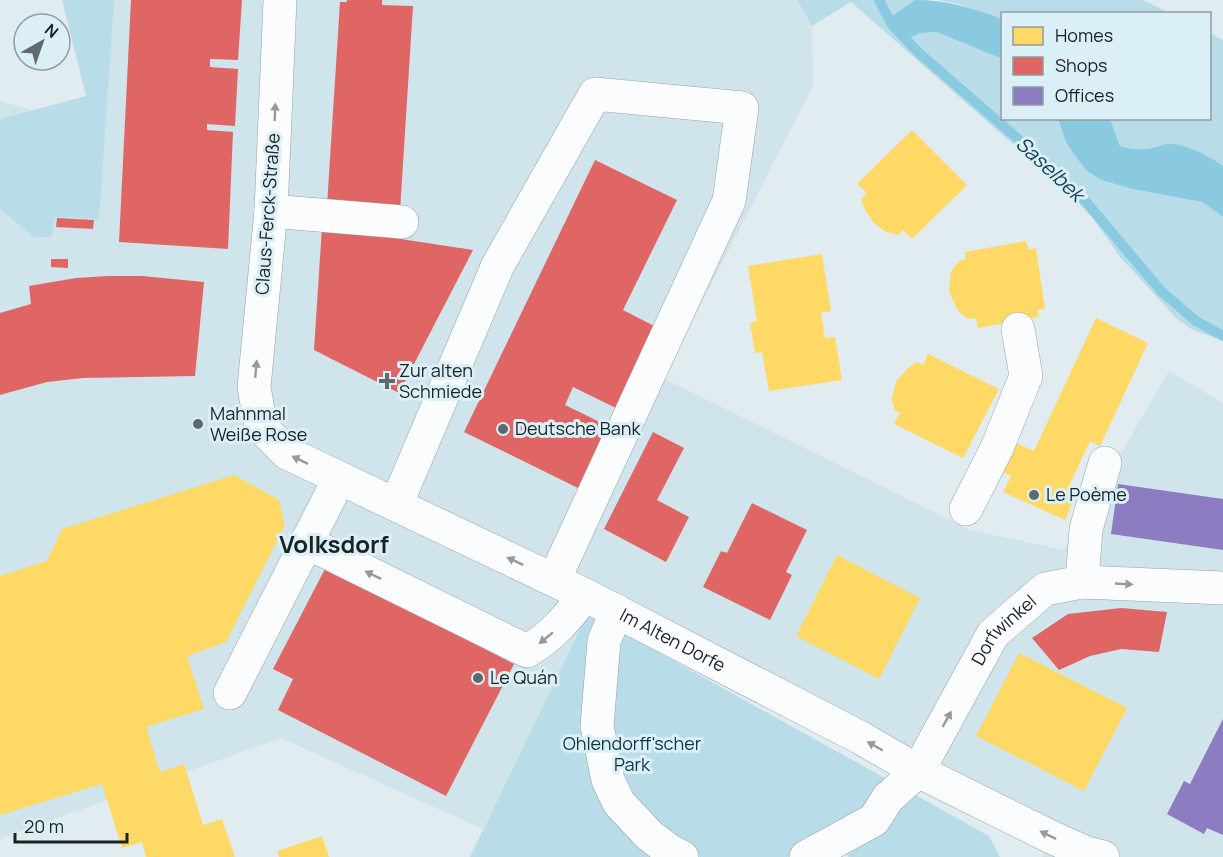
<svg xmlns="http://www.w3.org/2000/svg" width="1223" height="857" font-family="Manrope,sans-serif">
<rect width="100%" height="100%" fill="#e1ecf0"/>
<path fill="#cfe4eb" d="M 114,0 L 797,0 L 812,26 L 813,86 L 663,378 L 970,530 L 1064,550 L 1169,371 L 1223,403 L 1223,857 L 1042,857 L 1048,847 L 589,613 L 483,829 L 281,738 L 4,837 L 0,841 L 0,101 L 104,132 Z"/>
<g fill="#b8dde9">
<path d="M 62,0 L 114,0 L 99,219 L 55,217 L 52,237 L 34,237 L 0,209 L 0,119 L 86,96 Z"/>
<path d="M 797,0 L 915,0 L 888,19 L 906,39 L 920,33 L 937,32 L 1002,59 L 1002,118 L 1058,119 L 1066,142 L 1087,171 L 1100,180 L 1132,189 L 1202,202 L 1223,217 L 1223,341 L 1193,330 L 1176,318 L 1121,258 L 1094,220 L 1074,198 L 851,2 L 812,26 Z"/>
<path d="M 938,0 L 1143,0 L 1170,13 L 1002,14 L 1002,19 L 958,4 Z"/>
<path d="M 1210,33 L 1223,40 L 1223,166 L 1194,150 L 1170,144 L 1151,149 L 1130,150 L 1120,146 L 1110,119 L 1210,118 Z"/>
<path d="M 588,613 L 989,836 L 1000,857 L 849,857 L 843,853 L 840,857 L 470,857 Z"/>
</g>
<g fill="#8acae0">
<path d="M 915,0 C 946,0 973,8 1002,19 L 1002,59 L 937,32 L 921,33 L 906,39 L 888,19 Z"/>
<path d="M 1058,119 L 1110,119 L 1120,146 C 1131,150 1142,150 1153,148 C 1159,147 1165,143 1171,144 C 1188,145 1210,156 1223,166 L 1223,217 L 1202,202 L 1132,189 L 1101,180 L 1087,171 L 1073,153 L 1066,142 Z"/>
</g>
<g fill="#ffd966">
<path d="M 912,130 L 967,185 L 912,239 L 903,230 L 898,235 L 886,232 L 874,223 L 865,210 L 861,199 L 867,193 L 857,184 Z"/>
<path d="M 1026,241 L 1029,250 L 1036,248 L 1045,309 L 1037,310 L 1039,317 L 978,328 L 976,318 L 968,319 L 958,311 L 949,292 L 951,272 L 959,261 L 966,259 L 965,252 Z"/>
<path d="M 822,254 L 831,311 L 821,313 L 825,338 L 835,337 L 842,380 L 769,391 L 762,352 L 755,353 L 750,323 L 757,321 L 748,266 Z"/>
<path d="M 1096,318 L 1148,343 L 1100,446 L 1090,441 L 1065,495 L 1074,499 L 1065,520 L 1003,492 L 1011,476 L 1000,471 L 1014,442 L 1034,451 Z"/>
<path d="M 928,354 L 999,389 L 963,458 L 894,424 L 900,413 L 894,409 L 892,399 L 896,381 L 908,368 L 917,362 L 923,365 Z"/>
<path d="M 234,475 L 279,500 L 285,525 L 226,642 L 187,656 L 204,709 L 146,727 L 160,772 L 184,764 L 203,825 L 222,819 L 235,857 L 146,857 L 142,842 L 122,848 L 102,784 L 0,815 L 0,576 L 47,561 L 62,529 Z"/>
<path d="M 837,555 L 920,598 L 879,679 L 796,636 Z"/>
<path d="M 1019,653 L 1127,708 L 1084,791 L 976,736 Z"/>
<path d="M 322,836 L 329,857 L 279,857 L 277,851 Z"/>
</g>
<g fill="#e06666">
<path d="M 131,0 L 242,0 L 238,60 L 210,59 L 210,67 L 238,69 L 235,126 L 207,124 L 207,130 L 233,132 L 228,249 L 119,242 Z"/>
<path d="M 347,0 L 382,0 L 382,5 L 413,6 L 400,211 L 327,206 L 340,2 L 347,2 Z"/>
<path d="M 595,160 L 677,200 L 623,310 L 658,328 L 618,409 L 573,387 L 565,405 L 610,427 L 580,489 L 464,432 Z"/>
<path d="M 57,218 L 94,220 L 93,229 L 56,227 Z"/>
<path d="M 322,227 L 473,250 L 399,393 L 314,350 Z"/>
<path d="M 51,259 L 68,259 L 68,268 L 51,267 Z"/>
<path d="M 108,276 L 142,276 L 204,282 L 195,376 L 83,378 L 47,382 L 0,395 L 0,313 L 31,304 L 29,286 L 76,278 Z"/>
<path d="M 653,432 L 684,448 L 657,500 L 689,517 L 666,562 L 604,529 Z"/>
<path d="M 752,503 L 807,530 L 786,572 L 792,575 L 770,620 L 703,587 L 721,551 L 727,553 Z"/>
<path d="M 326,567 L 514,664 L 446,796 L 278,710 L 293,679 L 273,669 Z"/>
<path d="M 1121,608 L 1167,612 L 1159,652 L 1121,649 L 1090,656 L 1059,670 L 1032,638 L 1068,614 Z"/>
</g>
<g fill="#8e7cc3">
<path d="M 1118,484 L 1223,499 L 1223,550 L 1111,534 Z"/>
<path d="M 1223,719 L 1223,835 L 1207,828 L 1204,834 L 1167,814 L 1184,781 L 1190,784 Z"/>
</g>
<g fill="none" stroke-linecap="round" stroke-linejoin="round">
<path stroke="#8acae0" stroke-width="10" d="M 879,0 L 892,25 L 919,53 L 1033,152 L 1087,203 L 1162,292 L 1196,321 L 1223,336"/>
<defs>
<g id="minor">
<path id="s1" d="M 280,0 L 271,211 L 254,387 L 261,427 L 287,453 L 585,595 L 861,738 L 918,771 L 1051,837 L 1087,853 L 1103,857"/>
<path d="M 271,211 L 402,222"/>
<path d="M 396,505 L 498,265 L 595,94 L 742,108 L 729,201 L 554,580"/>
<path d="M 966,509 L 997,448 L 1026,376 L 1018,329"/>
<path d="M 306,542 L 527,651 C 552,637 568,617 585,595"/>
<path d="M 1082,582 L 1086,529 L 1105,463"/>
<path d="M 617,611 L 604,641 L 597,726 L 608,780 L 619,803 L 649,835 L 670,851 L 682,857"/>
<path d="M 230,693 L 339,479"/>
<path id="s2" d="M 806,857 L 874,820 L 888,798 L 918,771 L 993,634 L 1045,589 L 1082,582 L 1223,588"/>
</g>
</defs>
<use href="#minor" stroke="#9aa2a5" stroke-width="34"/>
<use href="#minor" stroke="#fafcfd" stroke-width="33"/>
</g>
<defs><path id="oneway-solid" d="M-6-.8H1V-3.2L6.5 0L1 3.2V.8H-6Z" transform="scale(1.5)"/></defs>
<g fill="#969a9b">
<use href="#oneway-solid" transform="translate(275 112) rotate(-88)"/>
<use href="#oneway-solid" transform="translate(256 369) rotate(-85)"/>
<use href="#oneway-solid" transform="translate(300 460) rotate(-154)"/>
<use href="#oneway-solid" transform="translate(515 561) rotate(-155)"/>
<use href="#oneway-solid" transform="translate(373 575) rotate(-154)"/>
<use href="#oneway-solid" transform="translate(1124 584) rotate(3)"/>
<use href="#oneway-solid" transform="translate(546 638) rotate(141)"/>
<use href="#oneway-solid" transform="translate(947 719) rotate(-61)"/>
<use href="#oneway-solid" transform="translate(875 746) rotate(-150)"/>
<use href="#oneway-solid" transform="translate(1048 835) rotate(-154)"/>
</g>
<g fill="#60696b" stroke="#dbeff6" stroke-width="2">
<path d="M384 372h6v6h6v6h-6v6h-6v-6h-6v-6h6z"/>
<circle cx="198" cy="424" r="6"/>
<circle cx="503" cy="429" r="6"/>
<circle cx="1034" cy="495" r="6"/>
<circle cx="478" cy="678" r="6"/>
</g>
<g text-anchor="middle" stroke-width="6" stroke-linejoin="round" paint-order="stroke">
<g font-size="18" fill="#1b2224" stroke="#dbeff6">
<text transform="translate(268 214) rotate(-86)" y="6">Claus-Ferck-Straße</text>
<text dy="6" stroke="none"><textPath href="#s2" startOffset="310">Dorfwinkel</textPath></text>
<text dy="6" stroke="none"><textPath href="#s1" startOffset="894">Im Alten Dorfe</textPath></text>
</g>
<g font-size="18" fill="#1b2224" stroke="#dbeff6" text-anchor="start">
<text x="399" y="377">Zur alten<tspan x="399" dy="21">Schmiede</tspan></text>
<text x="210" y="420">Mahnmal<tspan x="210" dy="21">Weiße Rose</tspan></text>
<text x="515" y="435">Deutsche Bank</text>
<text x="1046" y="501">Le Poème</text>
<text x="490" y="684">Le Quán</text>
</g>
<g font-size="18" fill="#0e3744" stroke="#dbeff6">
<text x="632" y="750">Ohlendorff'scher<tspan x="632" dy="21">Park</tspan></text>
</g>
<g font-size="20" font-style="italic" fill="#1b4350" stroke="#dbeff6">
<text transform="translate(1050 169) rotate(43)" y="7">Saselbek</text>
</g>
<g font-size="24" font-weight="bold" fill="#1b2224" stroke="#dbeff6">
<text x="334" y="553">Volksdorf</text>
</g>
</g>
<rect x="1001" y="12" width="210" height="108" fill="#dbeff6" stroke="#8e9da2" stroke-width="1.5"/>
<rect x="1013" y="27" width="30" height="18" fill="#ffd966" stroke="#8e9da2" stroke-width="1.5"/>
<text x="1055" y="42" font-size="18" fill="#1b2224">Homes</text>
<rect x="1013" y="57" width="30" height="18" fill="#e06666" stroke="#8e9da2" stroke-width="1.5"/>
<text x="1055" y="72" font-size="18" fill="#1b2224">Shops</text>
<rect x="1013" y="87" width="30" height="18" fill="#8e7cc3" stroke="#8e9da2" stroke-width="1.5"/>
<text x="1055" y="102" font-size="18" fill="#1b2224">Offices</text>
<g transform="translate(42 42) rotate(40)"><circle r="28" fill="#dbeff6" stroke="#8e9da2" stroke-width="1.5"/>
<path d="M0-4.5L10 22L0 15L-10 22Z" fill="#60696b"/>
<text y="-9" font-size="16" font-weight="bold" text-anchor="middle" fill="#1b2224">N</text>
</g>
<path d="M15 833v9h112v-9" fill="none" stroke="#1b2224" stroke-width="3"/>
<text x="24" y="833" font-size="18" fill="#1b2224" stroke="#dbeff6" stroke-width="4.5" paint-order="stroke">20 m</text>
</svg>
